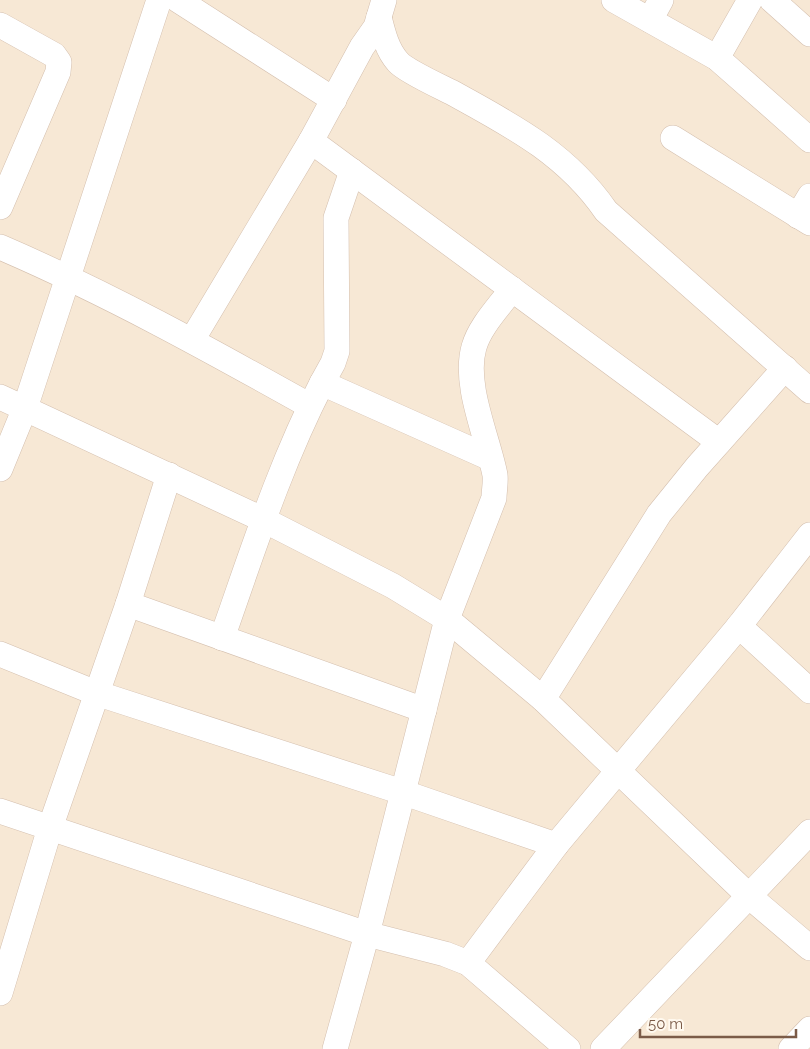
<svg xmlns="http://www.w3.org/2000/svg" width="810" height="1049" font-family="Raleway,sans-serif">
<rect width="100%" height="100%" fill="#fef6e7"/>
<rect fill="#f7e8d5" x="0" y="0" width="810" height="1049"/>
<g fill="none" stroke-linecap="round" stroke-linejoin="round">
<defs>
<g id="minor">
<path d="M 178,0 L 334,100"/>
<path d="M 614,0 L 717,58 L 810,140"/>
<path d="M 772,0 L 810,34"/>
<path d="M 379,17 C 383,33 387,50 398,62 C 406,71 439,86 451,92 C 511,125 566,153 606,211 L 810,391"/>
<path d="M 650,20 L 661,0"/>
<path d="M 0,25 L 54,55 L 59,62 L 58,72 L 0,207"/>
<path d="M 717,58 L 750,0"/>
<path d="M 673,138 L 810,223"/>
<path d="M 311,141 L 719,442"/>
<path d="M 798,216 L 810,196"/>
<path d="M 0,247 C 107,293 208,349 310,406"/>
<path d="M 192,340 L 311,141 L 362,47 L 376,27 L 384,0"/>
<path d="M 322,383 L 333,363 L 337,351 L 336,218 L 352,171"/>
<path d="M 0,397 L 264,520 L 393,586 L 447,619 L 543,699 L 750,897 L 810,948"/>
<path d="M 0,469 L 25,408 L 159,0"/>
<path d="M 128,604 L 424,710"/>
<path d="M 739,626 L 810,691"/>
<path d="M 222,638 C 252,553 280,464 322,383 L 490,458"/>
<path d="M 0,654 L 96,693 L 402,792 L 556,845"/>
<path d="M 543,699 L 659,514 L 697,467 L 785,368"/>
<path d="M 0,811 L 367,934 L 445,954 L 468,963 L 568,1049"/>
<path d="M 468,963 L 556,845 L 739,626 L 810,535"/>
<path d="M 0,993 L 50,828 L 128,604 L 169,475"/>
<path d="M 335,1049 L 367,934 L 447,619 L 494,498 C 494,491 496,482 495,475 C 488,438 463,385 474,347 C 480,326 499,307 512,289"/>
<path d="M 603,1049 L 810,832"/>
<path d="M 791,1049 L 810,1029"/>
</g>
</defs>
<use href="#minor" stroke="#d4bfae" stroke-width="26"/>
<use href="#minor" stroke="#fff" stroke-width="25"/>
</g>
<path d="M640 1029v8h156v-8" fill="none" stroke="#7b5b48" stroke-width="2.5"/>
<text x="648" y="1029" font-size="15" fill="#7b5b48" stroke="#fff9ef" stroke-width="4" paint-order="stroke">50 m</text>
</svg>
